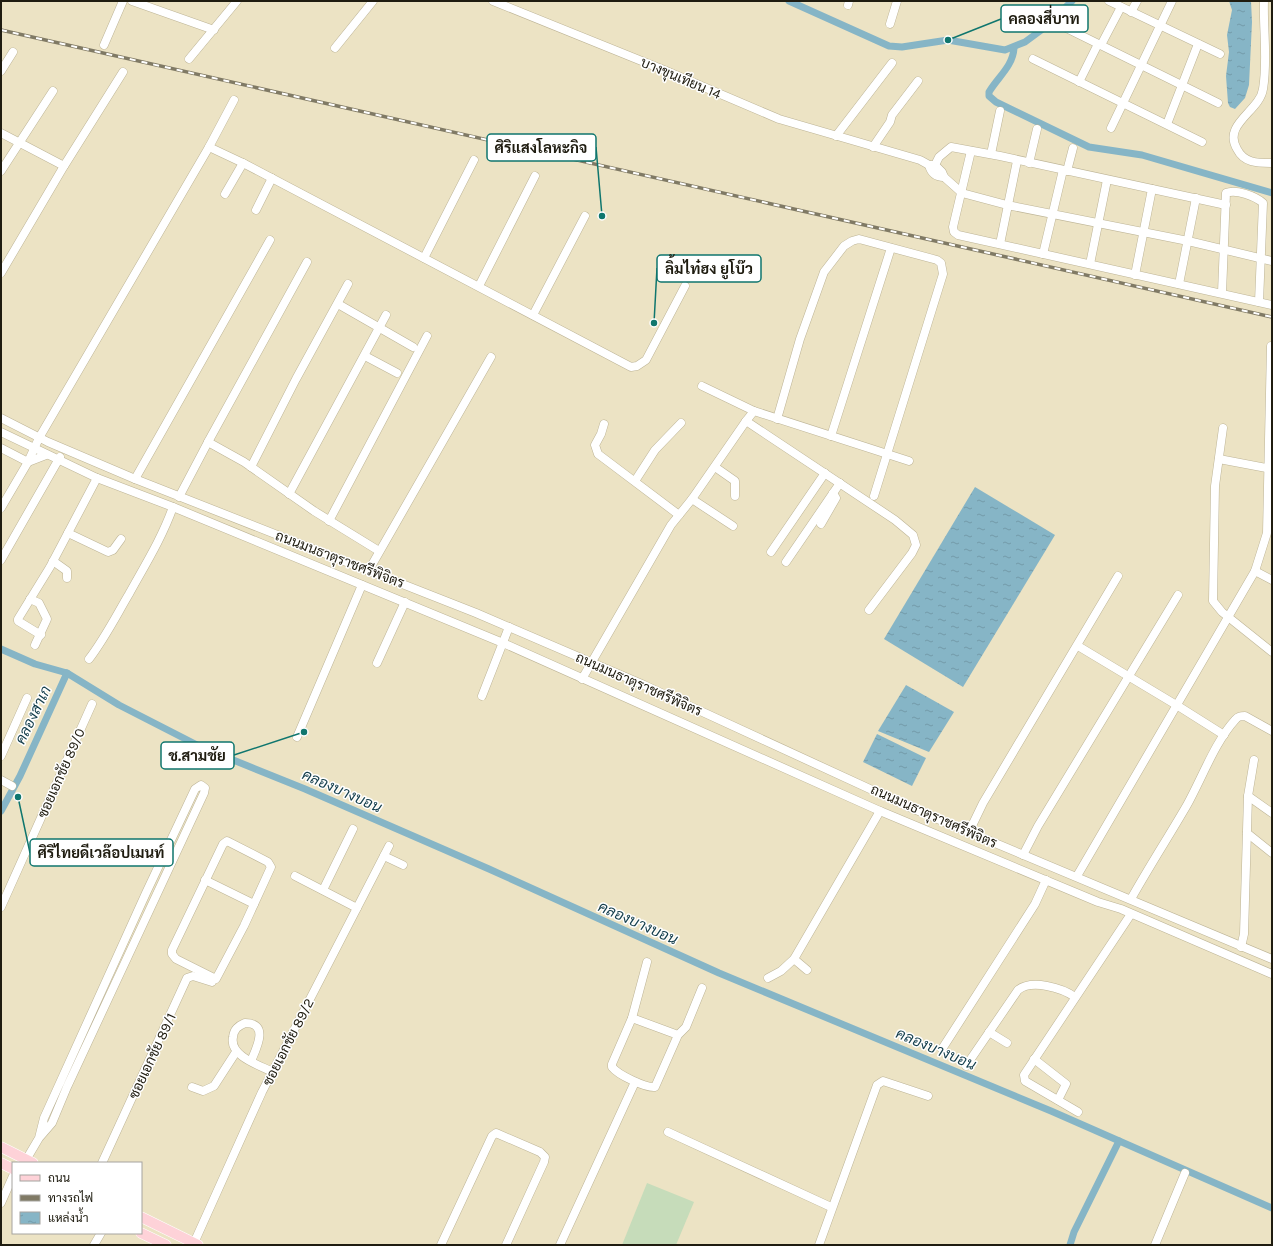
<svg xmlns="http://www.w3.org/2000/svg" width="1273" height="1246" font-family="Karla,Sarabun,sans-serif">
<defs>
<pattern id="water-ripples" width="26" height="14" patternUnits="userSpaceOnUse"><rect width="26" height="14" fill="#86b5c6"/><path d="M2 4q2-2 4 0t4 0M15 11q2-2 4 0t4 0" fill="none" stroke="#739ba9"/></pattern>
</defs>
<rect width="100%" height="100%" fill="#ece3c4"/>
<path fill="#c6dcba" d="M 647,1183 L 694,1202 L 676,1245 L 622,1245 Z"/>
<g fill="url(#water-ripples)">
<path d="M 1229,1 L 1251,1 L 1252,22 L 1249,85 L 1245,98 L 1235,109 L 1230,107 L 1228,103 L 1226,76 L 1229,52 L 1227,35 L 1232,10 Z"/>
<path d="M 975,487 L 1055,535 L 963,687 L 884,639 Z"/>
<path d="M 906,685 L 954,712 L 929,752 L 878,731 Z"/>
<path d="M 877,734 L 926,758 L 912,786 L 863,762 Z"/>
</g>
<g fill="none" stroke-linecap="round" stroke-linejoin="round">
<g stroke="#86b5c6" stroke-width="7">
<path d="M 789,1 L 889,46 L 902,47 L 948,40 L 1005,50 L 1025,42 L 1044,28 L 1072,1"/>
<path d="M 1014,48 C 1013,66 998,77 989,92 L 989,96 L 996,102 L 1089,147 L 1142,155 L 1272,193"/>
<path d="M 1,649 L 35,664 L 67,673 L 119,705 L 201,747 L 305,789 L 489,869 L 719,973 L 1051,1111 L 1272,1208"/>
<path d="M 1,811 L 20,776 L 67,673"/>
<path d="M 1070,1245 L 1074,1232 L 1119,1141"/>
</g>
<defs>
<g id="minor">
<path d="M 132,1 L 214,30"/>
<path d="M 493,1 L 664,70 L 779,119 L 920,160 L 929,165 L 935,165 L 942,172 L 944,177 L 962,193 L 1007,205 L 1188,241 L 1272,261"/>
<path d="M 1109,1 L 1220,54"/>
<path d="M 1264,1 C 1263,30 1268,60 1263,89 C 1260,111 1222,124 1237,149 C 1244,163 1257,163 1271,163"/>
<path d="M 848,5 L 849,1"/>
<path d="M 1131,12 L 1137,1"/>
<path d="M 890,24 L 897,1"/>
<path d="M 1064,27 L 1218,103"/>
<path d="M 104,45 L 123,1"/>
<path d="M 1101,45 L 1121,7"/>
<path d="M 335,48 L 373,1"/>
<path d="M 189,59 L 237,1"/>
<path d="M 1033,59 L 1202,142"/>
<path d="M 1,71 L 13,52"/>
<path d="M 1079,82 L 1098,44"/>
<path d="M 1167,124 L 1198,44"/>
<path d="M 1111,128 L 1172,1"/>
<path d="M 1,133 L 64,166"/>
<path d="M 836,136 L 892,63"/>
<path d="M 209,147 L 234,100"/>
<path d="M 873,147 L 890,122 L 892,115 L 918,81"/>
<path d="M 971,151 L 953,227 L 954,232 L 958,235 L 1272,305"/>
<path d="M 991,154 L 1000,111"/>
<path d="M 1029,163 L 1037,129"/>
<path d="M 929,165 C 931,173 936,177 944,177"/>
<path d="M 935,165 L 939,157 L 951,147 L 1000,156 L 1226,205"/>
<path d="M 1,171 L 53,91"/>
<path d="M 1067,171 L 1073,148"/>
<path d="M 225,194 L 243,163"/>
<path d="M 256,210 L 272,178"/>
<path d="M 1000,244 L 1017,161"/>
<path d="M 1043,254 L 1063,170"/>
<path d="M 424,258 L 474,160"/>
<path d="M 1090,264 L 1107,180"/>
<path d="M 1,273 L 64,166 L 123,72"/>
<path d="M 1135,275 L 1152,189"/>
<path d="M 1179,284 L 1196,198"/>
<path d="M 479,286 L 535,176"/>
<path d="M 1222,293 L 1226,193 C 1236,189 1255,196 1263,203 L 1259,302"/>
<path d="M 338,304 L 413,347"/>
<path d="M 533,315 L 585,216"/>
<path d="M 365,356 L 397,373"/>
<path d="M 702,386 L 754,411"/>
<path d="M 1,418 L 48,442 L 135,479 L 476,613 L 644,685 L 909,807 L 1272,959"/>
<path d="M 777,419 L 800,339 L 824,272 L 844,246 L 852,241 L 859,239 L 937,260 L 941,263 L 943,274 L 874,496"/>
<path d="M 746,421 L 754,411 L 909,461"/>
<path d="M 604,424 L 601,434 L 595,445 L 598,454 L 679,515"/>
<path d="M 1223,428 L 1215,486 L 1213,601 L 1222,612 L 1272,652"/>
<path d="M 1,432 L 97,478 L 173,507 L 503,643 L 880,811 L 1098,902 L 1121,909 L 1272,974"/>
<path d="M 831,436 L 891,248"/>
<path d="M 208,442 L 307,262"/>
<path d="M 1,448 L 28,462 L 46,455"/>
<path d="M 1219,459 L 1272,469"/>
<path d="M 251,467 L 296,379 L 348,284"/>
<path d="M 715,467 L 735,481 L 735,496"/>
<path d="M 135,479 L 270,240"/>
<path d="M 635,481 L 655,450 L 681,423"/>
<path d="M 289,494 L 386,315"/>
<path d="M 179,497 L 208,442 L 244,462 L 314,511 L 379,551"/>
<path d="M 692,499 L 733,526"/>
<path d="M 1,508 L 28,462 L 39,438 L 209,147 L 243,163 L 631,367 L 637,366 L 646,360 L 685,286"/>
<path d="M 329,521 L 427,336"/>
<path d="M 821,524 L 836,498 L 833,493"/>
<path d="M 68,533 L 108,552 L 113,550 L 121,539"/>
<path d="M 771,552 L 825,473"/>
<path d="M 1,560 L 60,457"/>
<path d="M 53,561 L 67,571 L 67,578"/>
<path d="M 786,562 L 840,483"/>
<path d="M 369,570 L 491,357"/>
<path d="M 1255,571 L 1272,580"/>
<path d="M 30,599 L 39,603 L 47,619 L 35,645"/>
<path d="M 41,635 L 18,621 L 18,619 L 50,567 L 97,478"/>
<path d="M 1078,646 L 1178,706 L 1224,735"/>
<path d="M 89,659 C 105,638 116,616 129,594 C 145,565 162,538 173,507"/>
<path d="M 377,663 L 405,602"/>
<path d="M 582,679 L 671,525 L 692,499 L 746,421 L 895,520 L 913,535 L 916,545 L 912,553 L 869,610"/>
<path d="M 482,696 L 509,627"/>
<path d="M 297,737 L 362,585"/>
<path d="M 1,756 L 27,698"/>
<path d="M 1,780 L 12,786"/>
<path d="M 1248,796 L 1272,813"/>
<path d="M 969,832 L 983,803 L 1118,576"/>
<path d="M 1247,833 L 1272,853"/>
<path d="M 227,841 L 268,862 L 271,867 L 244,926 L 216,979 L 176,959 L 172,954 L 172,950 L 223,844 Z"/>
<path d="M 1023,855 L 1038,826 L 1178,595"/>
<path d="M 384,856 L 403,865"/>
<path d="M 295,876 L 357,908"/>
<path d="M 1077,876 L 1255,571 L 1267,533 L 1271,346"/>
<path d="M 205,880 L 254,904"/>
<path d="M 323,890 L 353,829"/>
<path d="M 1131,899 C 1149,867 1169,836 1187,805 C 1202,778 1215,742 1235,720 C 1238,716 1241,716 1245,716 L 1272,731"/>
<path d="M 1,907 L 92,704"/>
<path d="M 1241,947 L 1244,934 L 1248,796 L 1254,760"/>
<path d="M 794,959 L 807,970"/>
<path d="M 768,978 L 781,971 L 794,959 L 880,811"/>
<path d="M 632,1018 L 647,962"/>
<path d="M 989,1032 L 1007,1043"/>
<path d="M 678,1035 L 632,1018 L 612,1064 L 612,1067 C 618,1075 646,1088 655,1087 L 678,1035 L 686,1027 L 702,988"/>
<path d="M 942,1049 L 1035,904 L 1046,880"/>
<path d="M 1034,1059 L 1066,1084 L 1058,1100"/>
<path d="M 251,1061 C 256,1049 270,1023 245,1023 C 238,1026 234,1029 233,1037 C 229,1056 259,1065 273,1072"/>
<path d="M 966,1066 L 1018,990 C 1032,979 1062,988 1075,997"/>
<path d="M 192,1087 L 203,1091 L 214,1086 L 236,1052"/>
<path d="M 1078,1112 L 1025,1081 L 1024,1075 L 1131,914"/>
<path d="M 668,1132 L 831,1207"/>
<path d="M 26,1160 L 39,1138 L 52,1123 L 67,1087 L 204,793 L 205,788 L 201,785 L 195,789 L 146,893 L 44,1118 L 39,1138"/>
<path d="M 102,1163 L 187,978 L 193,976 L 212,982"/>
<path d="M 1,1203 L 13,1176"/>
<path d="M 194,1243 L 262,1092 L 389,846"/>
<path d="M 94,1245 L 101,1233"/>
<path d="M 441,1245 L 492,1136 L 496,1133 L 540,1152 L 545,1157 L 544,1162 L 506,1245"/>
<path d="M 560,1245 L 635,1082"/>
<path d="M 819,1245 L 877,1085 L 883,1081 L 928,1096"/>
<path d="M 1155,1245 L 1185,1173"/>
</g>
<g id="major">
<path d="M 1,1147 L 33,1163"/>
<path d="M 1,1163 L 13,1169"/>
<path d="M 141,1217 L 198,1245"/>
<path d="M 141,1233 L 166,1245"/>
</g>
</defs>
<use href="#minor" stroke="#bdb496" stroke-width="9"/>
<use href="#major" stroke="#fff" stroke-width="11"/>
<use href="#minor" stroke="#fff" stroke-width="8"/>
<use href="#major" stroke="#fed2d8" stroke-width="10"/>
<defs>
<path id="rail" d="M 1,30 L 1272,317"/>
</defs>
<use href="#rail" stroke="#807a65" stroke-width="3.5"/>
<use href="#rail" stroke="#fff" stroke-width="2" stroke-dasharray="6" stroke-linecap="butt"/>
</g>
<g text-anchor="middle" stroke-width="3" stroke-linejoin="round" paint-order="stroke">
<g font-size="14" fill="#1f1c10" stroke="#fff">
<text transform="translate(681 78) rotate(23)" y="5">บางขุนเทียน 14</text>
<text transform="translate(340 559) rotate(21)" y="5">ถนนมนธาตุราชศรีพิจิตร</text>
<text transform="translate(639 684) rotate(24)" y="5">ถนนมนธาตุราชศรีพิจิตร</text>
<text transform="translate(61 773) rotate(-66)" y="5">ซอยเอกชัย 89/0</text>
<text transform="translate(934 816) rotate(24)" y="5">ถนนมนธาตุราชศรีพิจิตร</text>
<text transform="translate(288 1042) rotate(-63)" y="5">ซอยเอกชัย 89/2</text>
<text transform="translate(152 1056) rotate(-65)" y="5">ซอยเอกชัย 89/1</text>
</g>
<g font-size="15" font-style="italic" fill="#143e4c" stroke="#fff">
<text transform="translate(33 715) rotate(-64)" y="5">คลองสาเก</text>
<text transform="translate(342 791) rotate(24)" y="5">คลองบางบอน</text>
<text transform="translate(638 923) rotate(24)" y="5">คลองบางบอน</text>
<text transform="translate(936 1049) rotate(23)" y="5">คลองบางบอน</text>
</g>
</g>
<path fill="none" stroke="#0f766e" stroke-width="1.5" d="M948 40L1001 19M602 216L596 147M654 323L657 268M304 732L234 755M18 797L30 853"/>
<g fill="#0f766e" stroke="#fff" stroke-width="1.5">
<circle cx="948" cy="40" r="4"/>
<circle cx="602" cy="216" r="4"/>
<circle cx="654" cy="323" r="4"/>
<circle cx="304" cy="732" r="4"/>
<circle cx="18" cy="797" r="4"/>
</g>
<g fill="#fff" stroke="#0f766e" stroke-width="1.5">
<rect x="1001" y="5" width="87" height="27" rx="4"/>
<rect x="487" y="134" width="109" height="27" rx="4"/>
<rect x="657" y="255" width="104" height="27" rx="4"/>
<rect x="161" y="742" width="73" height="27" rx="4"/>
<rect x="30" y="839" width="143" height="27" rx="4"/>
</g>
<g font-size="15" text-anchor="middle" font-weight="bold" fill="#1f1c10">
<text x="1044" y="24">คลองสี่บาท</text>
<text x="541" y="153">ศิริแสงโลหะกิจ</text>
<text x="709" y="274">ลิ้มไท๋ฮง ยูโบ๊ว</text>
<text x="197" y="761">ช.สามชัย</text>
<text x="101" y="858">ศิริไทยดีเวล๊อปเมนท์</text>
</g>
<rect width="1273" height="1246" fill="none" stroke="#1f1c10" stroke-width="4"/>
<rect x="12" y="1162" width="130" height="72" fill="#ffffff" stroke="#a5a49f"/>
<rect x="20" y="1175" width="20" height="6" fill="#fed2d8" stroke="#a5a49f"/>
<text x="48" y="1182" font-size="12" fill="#1f1c10">ถนน</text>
<rect x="20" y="1195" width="20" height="6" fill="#807a65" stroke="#a5a49f"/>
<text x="48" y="1202" font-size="12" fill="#1f1c10">ทางรถไฟ</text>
<rect x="20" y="1212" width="20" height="12" fill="url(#water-ripples)" stroke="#a5a49f"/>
<text x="48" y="1222" font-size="12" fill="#1f1c10">แหล่งน้ำ</text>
</svg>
